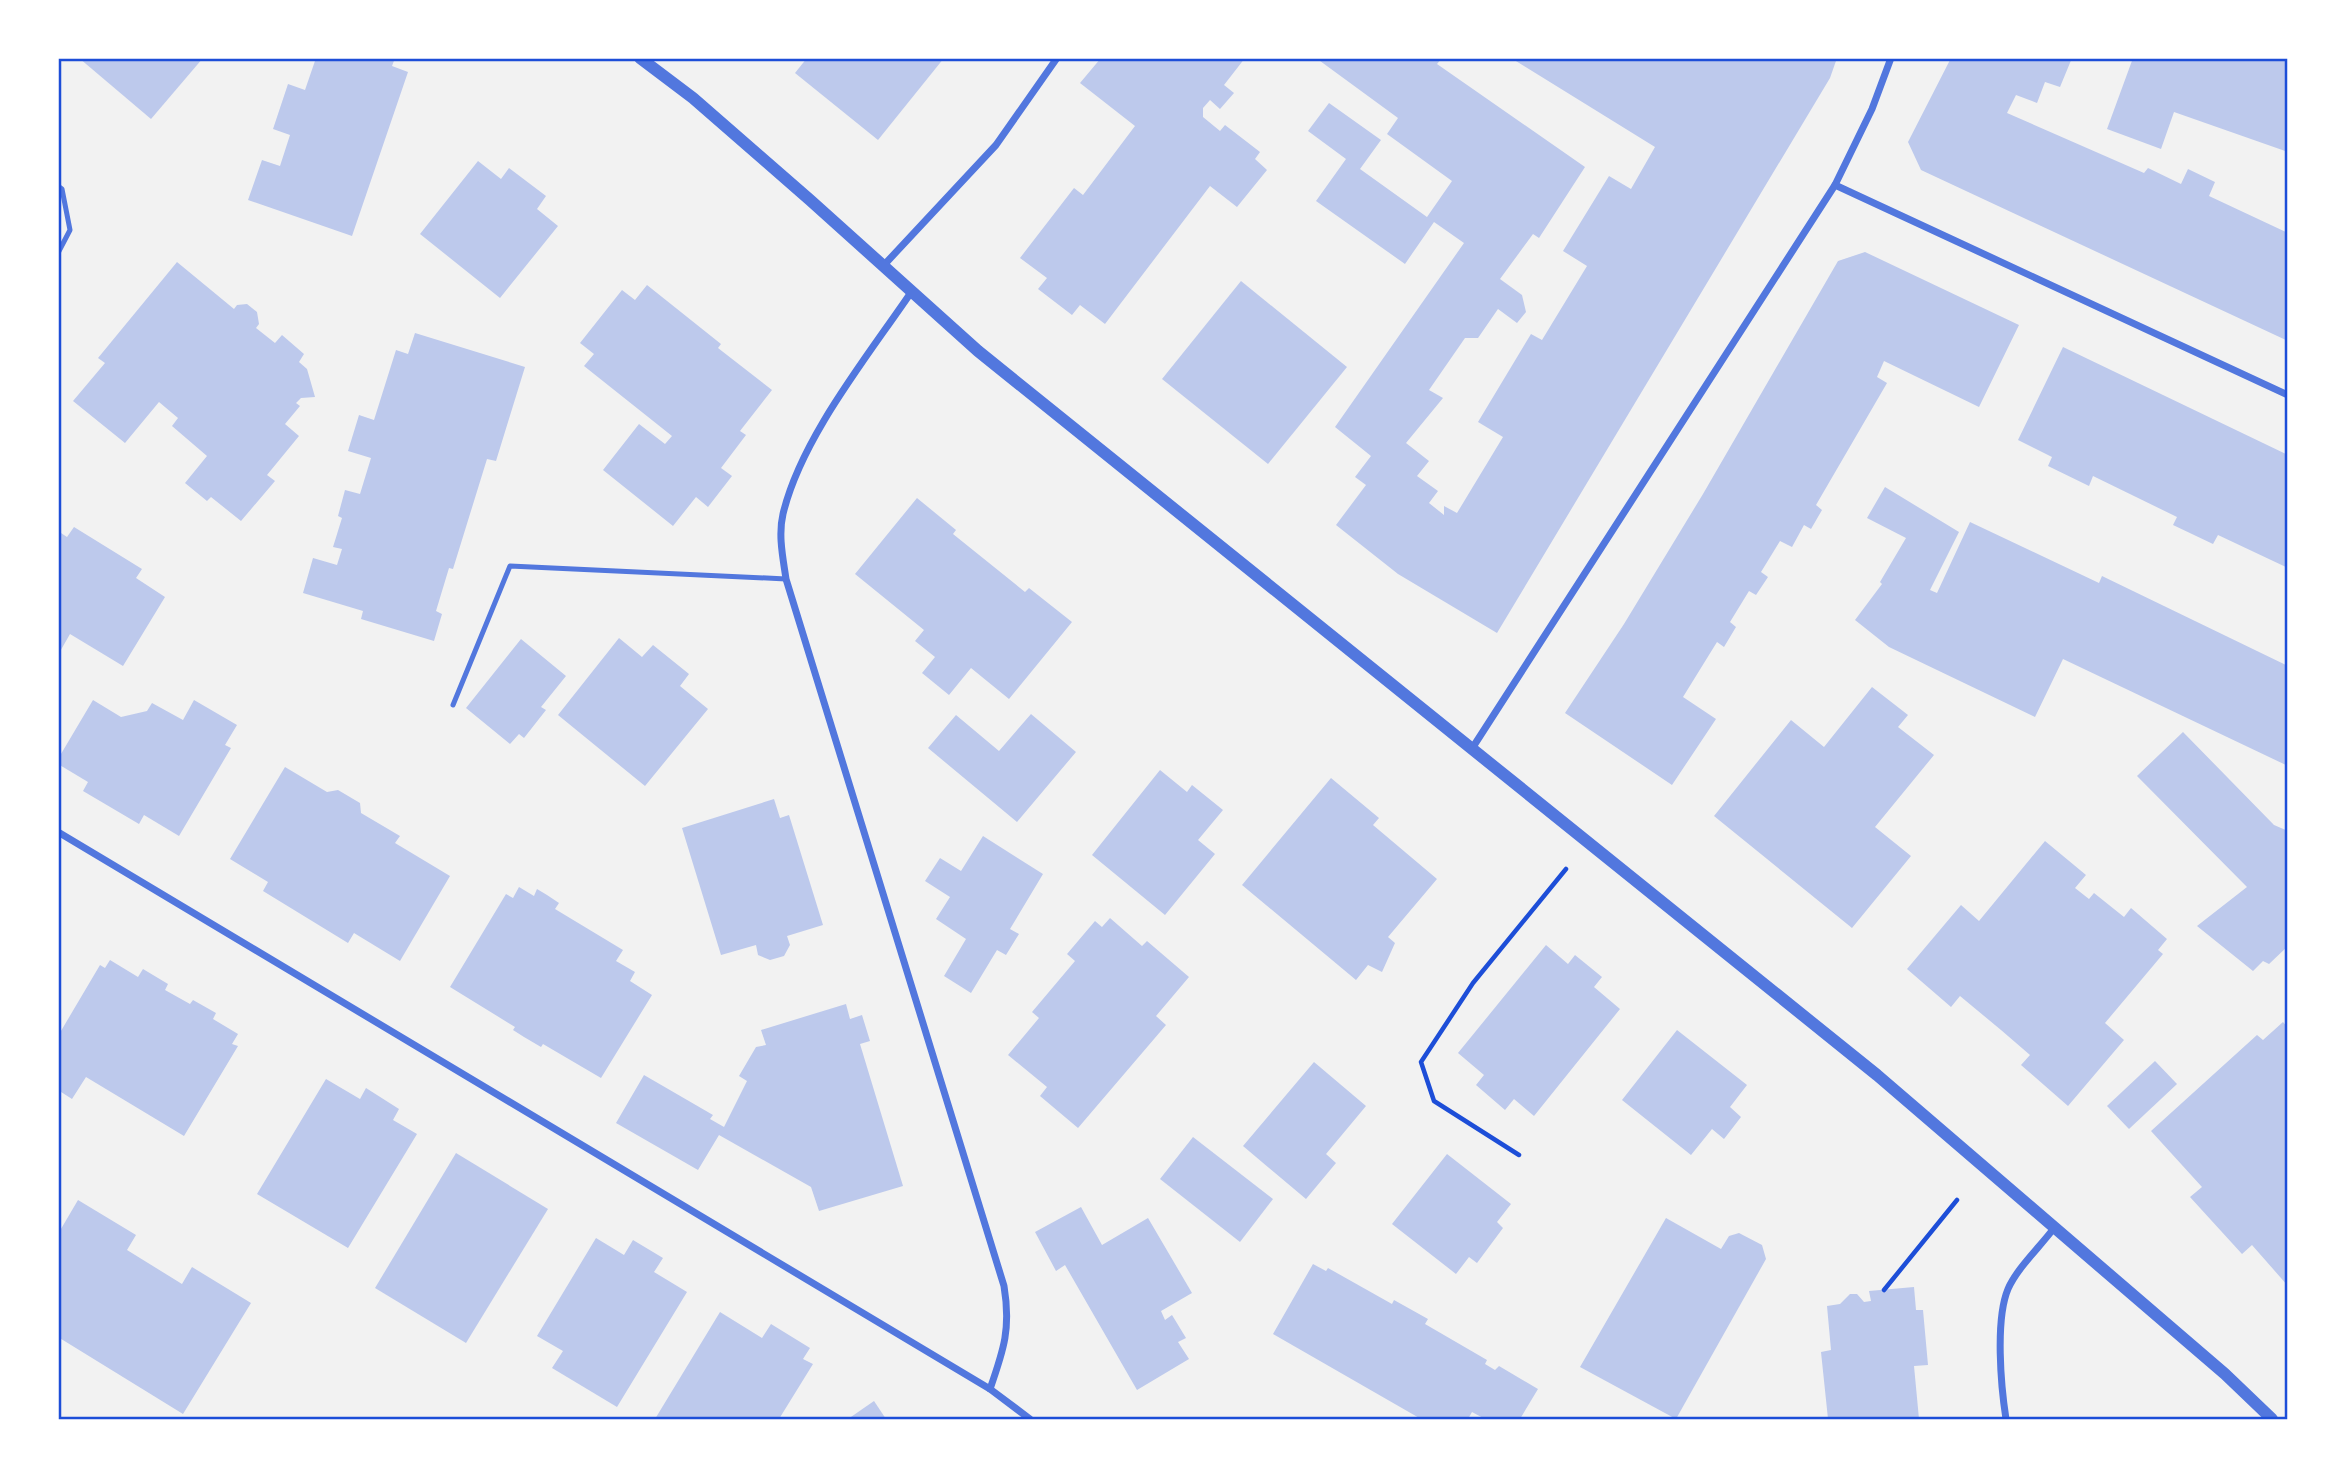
<svg xmlns="http://www.w3.org/2000/svg" width="2346" height="1477" font-family="'Exo 2',sans-serif">
<rect width="100%" height="100%" fill="#f2f2f2"/>
<g fill="#bdc9ec">
<path d="M 79,58 L 203,58 L 151,119 Z"/>
<path d="M 316,58 L 395,58 L 392,66 L 408,72 L 352,236 L 248,200 L 262,160 L 280,166 L 290,135 L 273,129 L 288,84 L 305,90 Z"/>
<path d="M 807,58 L 944,58 L 878,140 L 795,73 Z"/>
<path d="M 1101,58 L 1245,58 L 1224,85 L 1234,93 L 1220,109 L 1210,100 L 1203,108 L 1203,117 L 1220,131 L 1225,125 L 1260,152 L 1255,159 L 1267,170 L 1237,207 L 1210,186 L 1105,324 L 1080,305 L 1072,315 L 1038,289 L 1047,278 L 1020,258 L 1074,188 L 1083,195 L 1135,126 L 1080,83 Z"/>
<path d="M 1316,58 L 1442,58 L 1437,64 L 1585,167 L 1539,238 L 1533,234 L 1500,279 L 1522,295 L 1526,312 L 1517,323 L 1498,309 L 1478,338 L 1465,338 L 1429,390 L 1443,398 L 1406,443 L 1429,461 L 1417,476 L 1438,491 L 1429,503 L 1444,515 L 1444,506 L 1457,513 L 1503,437 L 1478,422 L 1531,334 L 1542,340 L 1587,266 L 1563,251 L 1609,176 L 1631,189 L 1655,147 L 1511,58 L 1706,58 L 1710,61 L 1711,58 L 1837,58 L 1830,78 L 1497,633 L 1398,574 L 1336,525 L 1366,485 L 1355,477 L 1371,456 L 1335,427 L 1464,243 L 1434,222 L 1405,264 L 1316,201 L 1346,159 L 1308,131 L 1329,103 L 1381,140 L 1360,169 L 1427,217 L 1452,181 L 1387,134 L 1398,118 Z"/>
<path d="M 1951,58 L 2072,58 L 2060,87 L 2045,82 L 2037,103 L 2016,95 L 2007,113 L 2144,173 L 2148,168 L 2181,184 L 2188,169 L 2215,182 L 2209,196 L 2288,233 L 2288,341 L 1921,170 L 1908,142 Z"/>
<path d="M 2133,58 L 2288,58 L 2288,152 L 2174,112 L 2161,149 L 2107,129 Z"/>
<path d="M 478,161 L 501,179 L 509,168 L 546,196 L 537,209 L 558,226 L 500,298 L 420,234 Z"/>
<path d="M 1865,252 L 2019,325 L 1979,407 L 1884,361 L 1877,377 L 1887,383 L 1816,505 L 1822,510 L 1811,529 L 1804,525 L 1792,547 L 1780,541 L 1761,572 L 1768,577 L 1756,595 L 1749,591 L 1730,622 L 1736,627 L 1724,647 L 1717,642 L 1683,697 L 1716,719 L 1672,785 L 1565,713 L 1624,624 L 1703,494 L 1838,261 Z"/>
<path d="M 177,262 L 234,309 L 237,305 L 247,304 L 257,312 L 259,324 L 256,328 L 275,343 L 282,335 L 304,354 L 299,362 L 307,369 L 315,397 L 301,398 L 296,403 L 300,406 L 285,424 L 299,436 L 267,475 L 275,481 L 241,521 L 211,497 L 207,501 L 185,483 L 207,456 L 172,426 L 178,418 L 159,402 L 125,443 L 73,401 L 105,363 L 98,358 Z"/>
<path d="M 1241,281 L 1347,367 L 1268,464 L 1162,379 Z"/>
<path d="M 647,285 L 721,344 L 718,348 L 772,390 L 740,431 L 746,435 L 721,468 L 732,476 L 708,507 L 696,497 L 673,526 L 603,470 L 639,424 L 665,444 L 672,436 L 584,366 L 594,354 L 580,343 L 622,290 L 635,300 Z"/>
<path d="M 415,333 L 525,367 L 496,461 L 487,459 L 453,569 L 449,568 L 436,611 L 442,614 L 434,641 L 361,619 L 363,611 L 303,593 L 313,558 L 337,565 L 342,549 L 333,547 L 342,518 L 338,516 L 345,490 L 360,494 L 371,458 L 348,451 L 359,415 L 374,420 L 396,350 L 408,354 Z"/>
<path d="M 2063,347 L 2288,455 L 2288,568 L 2218,535 L 2213,544 L 2173,525 L 2177,517 L 2093,476 L 2089,486 L 2048,466 L 2052,457 L 2018,440 Z"/>
<path d="M 1885,487 L 1959,532 L 1930,590 L 1937,593 L 1970,522 L 2099,583 L 2102,576 L 2288,666 L 2288,766 L 2063,659 L 2035,717 L 1889,647 L 1855,620 L 1882,584 L 1880,582 L 1906,538 L 1867,518 Z"/>
<path d="M 917,498 L 956,530 L 953,534 L 1025,592 L 1029,588 L 1072,622 L 1009,699 L 971,668 L 949,695 L 922,673 L 935,657 L 915,641 L 924,630 L 855,574 Z"/>
<path d="M 74,527 L 142,569 L 136,578 L 165,597 L 123,666 L 70,634 L 58,655 L 58,531 L 67,537 Z"/>
<path d="M 619,638 L 642,657 L 653,645 L 689,674 L 680,686 L 708,709 L 645,786 L 558,715 Z"/>
<path d="M 521,639 L 566,676 L 541,707 L 546,710 L 524,738 L 519,734 L 510,744 L 466,708 Z"/>
<path d="M 1872,687 L 1908,715 L 1898,727 L 1934,755 L 1875,827 L 1911,856 L 1852,928 L 1714,816 L 1791,720 L 1824,747 Z"/>
<path d="M 93,700 L 121,717 L 147,711 L 152,703 L 183,720 L 194,700 L 237,725 L 225,745 L 231,748 L 179,836 L 144,815 L 139,824 L 83,791 L 88,782 L 58,764 L 58,759 Z"/>
<path d="M 1031,714 L 1076,752 L 1017,822 L 928,748 L 956,715 L 999,751 Z"/>
<path d="M 2183,732 L 2274,825 L 2288,831 L 2288,946 L 2269,964 L 2263,961 L 2253,971 L 2197,926 L 2247,887 L 2137,776 Z"/>
<path d="M 285,767 L 327,792 L 338,790 L 360,803 L 361,813 L 400,836 L 395,843 L 450,876 L 400,961 L 354,933 L 348,943 L 263,891 L 268,882 L 230,859 Z"/>
<path d="M 1160,770 L 1187,792 L 1192,785 L 1223,810 L 1198,840 L 1215,854 L 1165,915 L 1092,855 Z"/>
<path d="M 1331,778 L 1379,818 L 1373,825 L 1437,879 L 1388,937 L 1395,943 L 1382,972 L 1368,965 L 1356,980 L 1242,885 Z"/>
<path d="M 774,799 L 780,818 L 789,815 L 823,925 L 787,936 L 790,945 L 784,956 L 770,960 L 758,955 L 756,945 L 721,955 L 682,828 Z"/>
<path d="M 983,836 L 1043,874 L 1010,929 L 1019,934 L 1006,955 L 997,950 L 971,993 L 944,976 L 966,939 L 936,919 L 950,897 L 925,881 L 940,858 L 961,871 Z"/>
<path d="M 2045,841 L 2086,875 L 2075,888 L 2089,899 L 2094,893 L 2124,917 L 2131,908 L 2167,939 L 2158,950 L 2163,954 L 2105,1023 L 2124,1040 L 2068,1106 L 2021,1065 L 2030,1055 L 2001,1030 L 1960,996 L 1951,1007 L 1907,969 L 1961,905 L 1979,921 Z"/>
<path d="M 519,887 L 534,896 L 537,889 L 547,895 L 559,903 L 555,909 L 623,950 L 616,961 L 635,972 L 630,981 L 652,995 L 601,1078 L 543,1044 L 541,1047 L 524,1037 L 513,1030 L 515,1027 L 450,987 L 506,894 L 513,898 Z"/>
<path d="M 1110,918 L 1142,946 L 1147,941 L 1189,977 L 1156,1016 L 1166,1025 L 1078,1128 L 1040,1096 L 1047,1087 L 1008,1055 L 1039,1018 L 1032,1012 L 1075,961 L 1067,954 L 1095,921 L 1102,927 Z"/>
<path d="M 1546,945 L 1568,964 L 1575,955 L 1602,977 L 1594,987 L 1620,1009 L 1534,1116 L 1514,1099 L 1505,1110 L 1476,1085 L 1484,1075 L 1458,1053 Z"/>
<path d="M 110,960 L 138,977 L 143,969 L 168,984 L 165,990 L 190,1004 L 193,1000 L 216,1013 L 213,1019 L 238,1034 L 232,1044 L 238,1046 L 184,1136 L 86,1077 L 72,1099 L 58,1090 L 58,1036 L 100,965 L 105,968 Z"/>
<path d="M 846,1004 L 850,1019 L 862,1015 L 870,1041 L 860,1044 L 903,1186 L 819,1211 L 811,1187 L 719,1135 L 698,1170 L 616,1123 L 644,1075 L 713,1115 L 710,1119 L 724,1127 L 747,1081 L 739,1076 L 756,1047 L 766,1045 L 761,1030 Z"/>
<path d="M 2283,1022 L 2288,1028 L 2288,1286 L 2252,1245 L 2242,1254 L 2190,1197 L 2202,1187 L 2151,1131 L 2257,1035 L 2263,1040 Z"/>
<path d="M 1677,1030 L 1747,1085 L 1730,1107 L 1741,1117 L 1724,1139 L 1712,1129 L 1691,1155 L 1622,1100 Z"/>
<path d="M 2155,1061 L 2177,1084 L 2129,1129 L 2107,1106 Z"/>
<path d="M 1314,1062 L 1366,1106 L 1326,1154 L 1336,1163 L 1306,1199 L 1243,1146 Z"/>
<path d="M 326,1079 L 360,1099 L 366,1088 L 399,1109 L 393,1120 L 417,1134 L 348,1248 L 257,1194 Z"/>
<path d="M 1193,1137 L 1273,1199 L 1240,1242 L 1160,1179 Z"/>
<path d="M 456,1153 L 548,1209 L 466,1343 L 375,1288 Z"/>
<path d="M 1447,1154 L 1511,1204 L 1497,1222 L 1503,1228 L 1477,1263 L 1469,1257 L 1456,1274 L 1392,1224 Z"/>
<path d="M 78,1200 L 136,1235 L 127,1250 L 182,1284 L 192,1267 L 251,1303 L 183,1414 L 58,1337 L 58,1234 Z"/>
<path d="M 1081,1207 L 1102,1245 L 1148,1218 L 1192,1293 L 1161,1311 L 1165,1320 L 1172,1315 L 1186,1338 L 1178,1342 L 1189,1359 L 1137,1390 L 1065,1265 L 1056,1271 L 1035,1232 Z"/>
<path d="M 1666,1218 L 1721,1249 L 1729,1236 L 1739,1233 L 1762,1245 L 1766,1259 L 1676,1419 L 1580,1367 Z"/>
<path d="M 596,1238 L 624,1255 L 633,1240 L 663,1258 L 654,1272 L 687,1292 L 617,1407 L 552,1368 L 563,1351 L 537,1336 Z"/>
<path d="M 1313,1264 L 1326,1271 L 1328,1268 L 1392,1304 L 1394,1300 L 1428,1319 L 1425,1324 L 1487,1360 L 1485,1364 L 1495,1370 L 1499,1366 L 1538,1389 L 1520,1419 L 1485,1419 L 1472,1412 L 1468,1419 L 1421,1419 L 1273,1334 Z"/>
<path d="M 1914,1287 L 1916,1310 L 1923,1310 L 1928,1365 L 1914,1366 L 1919,1419 L 1828,1419 L 1821,1352 L 1831,1350 L 1827,1306 L 1840,1304 L 1850,1294 L 1857,1294 L 1864,1302 L 1871,1301 L 1869,1291 Z"/>
<path d="M 720,1312 L 762,1338 L 771,1324 L 810,1348 L 803,1359 L 813,1364 L 779,1419 L 655,1419 Z"/>
<path d="M 874,1401 L 886,1419 L 848,1419 Z"/>
</g>
<g fill="none" stroke-linecap="round" stroke-linejoin="round">
<g stroke="#1d4ed8" stroke-width="4.5">
<path d="M 1519,1155 L 1434,1101 L 1421,1062 L 1473,983 L 1566,869"/>
<path d="M 1884,1290 L 1957,1200"/>
</g>
<g stroke="#5277de" stroke-width="5">
<path d="M 58,186 L 62,189 L 70,230 L 58,253"/>
<path d="M 453,705 L 510,566 L 786,579"/>
</g>
<g stroke="#5277de" stroke-width="7">
<path d="M 1835,185 L 2288,395"/>
<path d="M 884,265 L 996,145 L 1057,58"/>
<path d="M 912,291 C 868,356 801,438 783,514 C 778,535 783,558 786,579 L 1004,1286 C 1011,1328 1004,1349 990,1389"/>
<path d="M 1473,747 L 1835,185 L 1872,109 L 1891,58"/>
<path d="M 58,832 L 990,1389 L 1030,1419"/>
<path d="M 2006,1419 C 2001,1387 1995,1320 2008,1289 C 2017,1268 2040,1247 2054,1228"/>
</g>
<path stroke="#5277de" stroke-width="12" d="M 640,58 L 693,98 L 810,200 L 978,351 L 1877,1075 L 2225,1374 L 2272,1419"/>
</g>
<rect width="2346" height="1477" fill="none" stroke="#ffffff" stroke-width="119"/>
<rect x="60" y="60" width="2226" height="1358" fill="none" stroke="#1d4ed8" stroke-width="2.5"/>
</svg>
